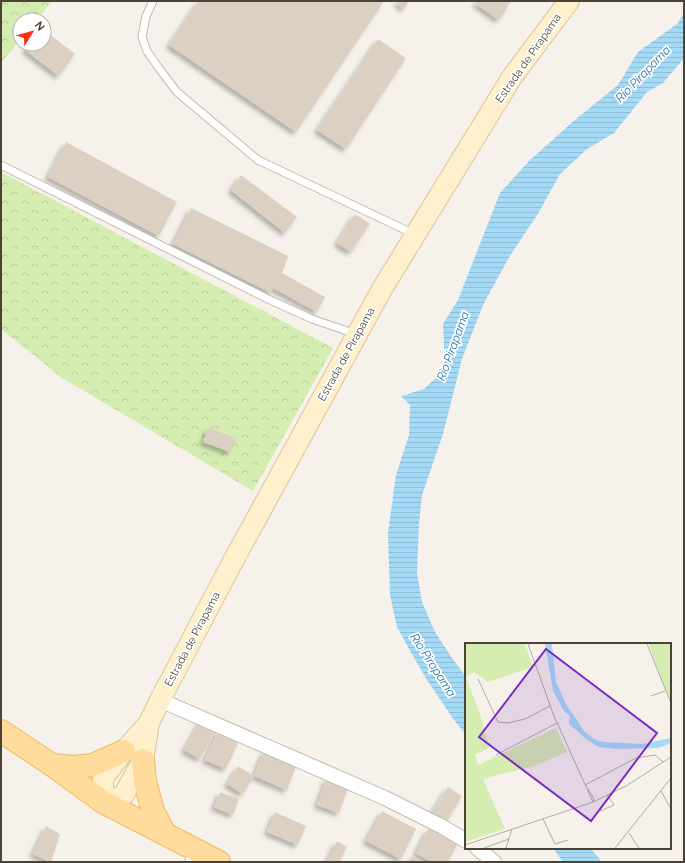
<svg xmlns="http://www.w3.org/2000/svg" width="685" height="863" font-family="Raleway,sans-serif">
<defs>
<pattern id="forest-crowns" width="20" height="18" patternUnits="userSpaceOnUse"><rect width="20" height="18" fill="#d6edb1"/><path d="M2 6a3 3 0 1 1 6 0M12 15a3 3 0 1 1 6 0" fill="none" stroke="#b9cc99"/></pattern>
<pattern id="water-rules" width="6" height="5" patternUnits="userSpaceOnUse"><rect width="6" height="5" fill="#a4daf6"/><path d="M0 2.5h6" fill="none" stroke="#8fbcd4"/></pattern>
<filter id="shadow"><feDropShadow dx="-3.5" dy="3.5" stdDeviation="2" flood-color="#0004"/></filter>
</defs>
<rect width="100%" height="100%" fill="#f6f2eb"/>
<g fill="url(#forest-crowns)">
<path d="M 1,1 L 52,1 L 37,20 L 20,20 L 20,40 L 1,63 Z"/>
<path d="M 1,172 L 333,348 L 253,491 L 62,378 L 1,329 Z"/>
</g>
<g fill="url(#water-rules)">
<path d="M 684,13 L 684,58 L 663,83 L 647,92 L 614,133 L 587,149 L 560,174 L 539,212 L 508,259 L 483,305 L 462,359 L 443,434 L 422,495 L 419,523 L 417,573 L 422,602 L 435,632 L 452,658 L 466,677 L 466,735 L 454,720 L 427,680 L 413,656 L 397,627 L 390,595 L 388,533 L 396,475 L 409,435 L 410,405 L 401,396 L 424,389 L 445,369 L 443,324 L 458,300 L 500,193 L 529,161 L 576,119 L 618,85 L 638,52 L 677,24 Z"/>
<path d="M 553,848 L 590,848 L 602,862 L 563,862 Z"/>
</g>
<g fill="#dcd0c2" filter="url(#shadow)">
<path d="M 199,1 L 384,1 L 296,132 L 169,45 Z"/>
<path d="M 395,1 L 409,1 L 404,9 Z"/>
<path d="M 477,1 L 511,1 L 499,20 L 476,4 Z"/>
<path d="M 44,30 L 75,54 L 59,76 L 25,50 L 29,44 L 44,44 Z"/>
<path d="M 378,39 L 406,58 L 346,149 L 317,130 Z"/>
<path d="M 66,142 L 177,202 L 159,236 L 48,177 Z"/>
<path d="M 241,175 L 297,217 L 285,233 L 231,190 Z"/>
<path d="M 191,208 L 288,256 L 282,273 L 325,297 L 317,312 L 273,288 L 271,293 L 173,244 Z"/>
<path d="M 355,214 L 370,224 L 351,252 L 337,243 Z"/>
<path d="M 208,428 L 236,438 L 230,452 L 203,442 Z"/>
<path d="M 201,720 L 217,729 L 200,759 L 184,750 Z"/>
<path d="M 219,729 L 240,738 L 226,769 L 205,760 Z"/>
<path d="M 264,751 L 297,764 L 287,790 L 254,776 Z"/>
<path d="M 238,766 L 254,776 L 243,794 L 227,784 Z"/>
<path d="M 327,778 L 349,786 L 339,813 L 317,805 Z"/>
<path d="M 448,787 L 462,796 L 446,823 L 431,814 Z"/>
<path d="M 220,792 L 239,799 L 233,815 L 214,807 Z"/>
<path d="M 382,811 L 416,829 L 401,859 L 366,841 Z"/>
<path d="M 275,812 L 306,826 L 298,845 L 267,832 Z"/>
<path d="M 46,826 L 60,834 L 51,862 L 33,854 Z"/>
<path d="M 428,829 L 458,843 L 448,862 L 432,862 L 416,853 Z"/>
<path d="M 337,841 L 347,847 L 339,862 L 330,862 L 327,861 Z"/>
<path d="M 412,856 L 422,862 L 408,862 Z"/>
</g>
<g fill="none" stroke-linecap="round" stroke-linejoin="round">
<defs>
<g id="service">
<path d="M 153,1 L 146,16 L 142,37 L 147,51 L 158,67 L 177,92 L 258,160 L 414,234"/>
<path d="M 1,165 L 268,299 L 312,319 L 356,334"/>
<path d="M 189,862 L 191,850"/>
</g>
<g id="minor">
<path d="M 160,700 L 385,798 L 443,827 L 466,841"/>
<path d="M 477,848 L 494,862"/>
</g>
<path id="secondary" d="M 149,723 L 124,751 L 103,778 L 103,802 L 123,796 L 143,760 L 149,723 L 160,700 L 232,563 L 382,289 L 512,77 L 569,1"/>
<g id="primary">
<path d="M 1,731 L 52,765 L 103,802 L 219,862"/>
<path d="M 143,760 L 145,782 L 153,811 L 165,834"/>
<path d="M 52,765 L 74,767 L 93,765 L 124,751"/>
</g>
</defs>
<use href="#service" stroke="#c3baac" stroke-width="9"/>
<use href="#minor" stroke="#c3baac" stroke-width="16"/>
<use href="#secondary" stroke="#dac498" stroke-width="22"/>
<use href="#primary" stroke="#edba62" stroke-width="24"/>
<use href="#service" stroke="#fff" stroke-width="7"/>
<use href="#minor" stroke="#fff" stroke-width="14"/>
<use href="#secondary" stroke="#fff0cd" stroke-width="20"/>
<use href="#primary" stroke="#ffdc9c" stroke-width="22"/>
</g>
<g text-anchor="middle" stroke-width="3.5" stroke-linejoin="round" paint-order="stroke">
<g font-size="11" fill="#4c4338" stroke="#fff">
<text transform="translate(528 58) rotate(-55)" y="4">Estrada de Pirapama</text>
<text transform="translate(346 354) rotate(-61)" y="4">Estrada de Pirapama</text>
<text transform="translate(192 639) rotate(-62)" y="4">Estrada de Pirapama</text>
</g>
<g font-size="12" font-style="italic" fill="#2478a7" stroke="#fff">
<text transform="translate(643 74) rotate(-46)" y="4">Rio Pirapama</text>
<text transform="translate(453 346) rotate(-70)" y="4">Rio Pirapama</text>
<text transform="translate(433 665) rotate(57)" y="4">Rio Pirapama</text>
</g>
</g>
<g transform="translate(465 643)">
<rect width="206" height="206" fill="#f6f2eb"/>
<path d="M 0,1 L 60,1 L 68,24 L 23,39 L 9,29 L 1,34 L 16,74 L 24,105 L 10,112 L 13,122 L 91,85 L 102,109 L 69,123 L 18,136 L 40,186 L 0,199 ZM 184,1 L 206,1 L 206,61 L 196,36 Z" fill="#d6edb1"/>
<path d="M 80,1 L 87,1 L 91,39 L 101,61 L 119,88 L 129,96 L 138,99 L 177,101 L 206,95 L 206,100 L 193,105 L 151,106 L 134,104 L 121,96 L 104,81 L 105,73 L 99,68 L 88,48 Z" fill="#a4daf6"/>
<path fill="none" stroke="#b2aca3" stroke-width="1" d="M 63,1 L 89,73 L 128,159M 182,1 L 206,60M 13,36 L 33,79 L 43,80 L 60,76 L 85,63M 186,53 L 200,48M 31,112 L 92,80M 120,142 L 171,115 L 190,112 L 198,119M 123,146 L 129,156 L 128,159M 196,148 L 206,166M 135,168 L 149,162 L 142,152M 78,176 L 90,201 L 103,197M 164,190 L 174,205M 0,202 L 128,159 L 161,143 L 206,114M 19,205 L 44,196M 41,205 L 47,186M 150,205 L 206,135"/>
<path fill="#7b2cbf" fill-opacity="0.15" stroke="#7b2cbf" stroke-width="2" d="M 81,6 L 192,90 L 126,178 L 14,94 Z"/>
<rect width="206" height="206" fill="none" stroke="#4c4338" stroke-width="2"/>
</g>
<rect width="685" height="863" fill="none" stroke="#4c4338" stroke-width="4"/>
<g transform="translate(32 32) rotate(53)"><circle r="19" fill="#ffffff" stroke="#b7b4af"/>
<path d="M0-3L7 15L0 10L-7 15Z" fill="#ff2d1a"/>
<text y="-6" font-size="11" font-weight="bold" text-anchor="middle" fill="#4c4338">N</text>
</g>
</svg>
